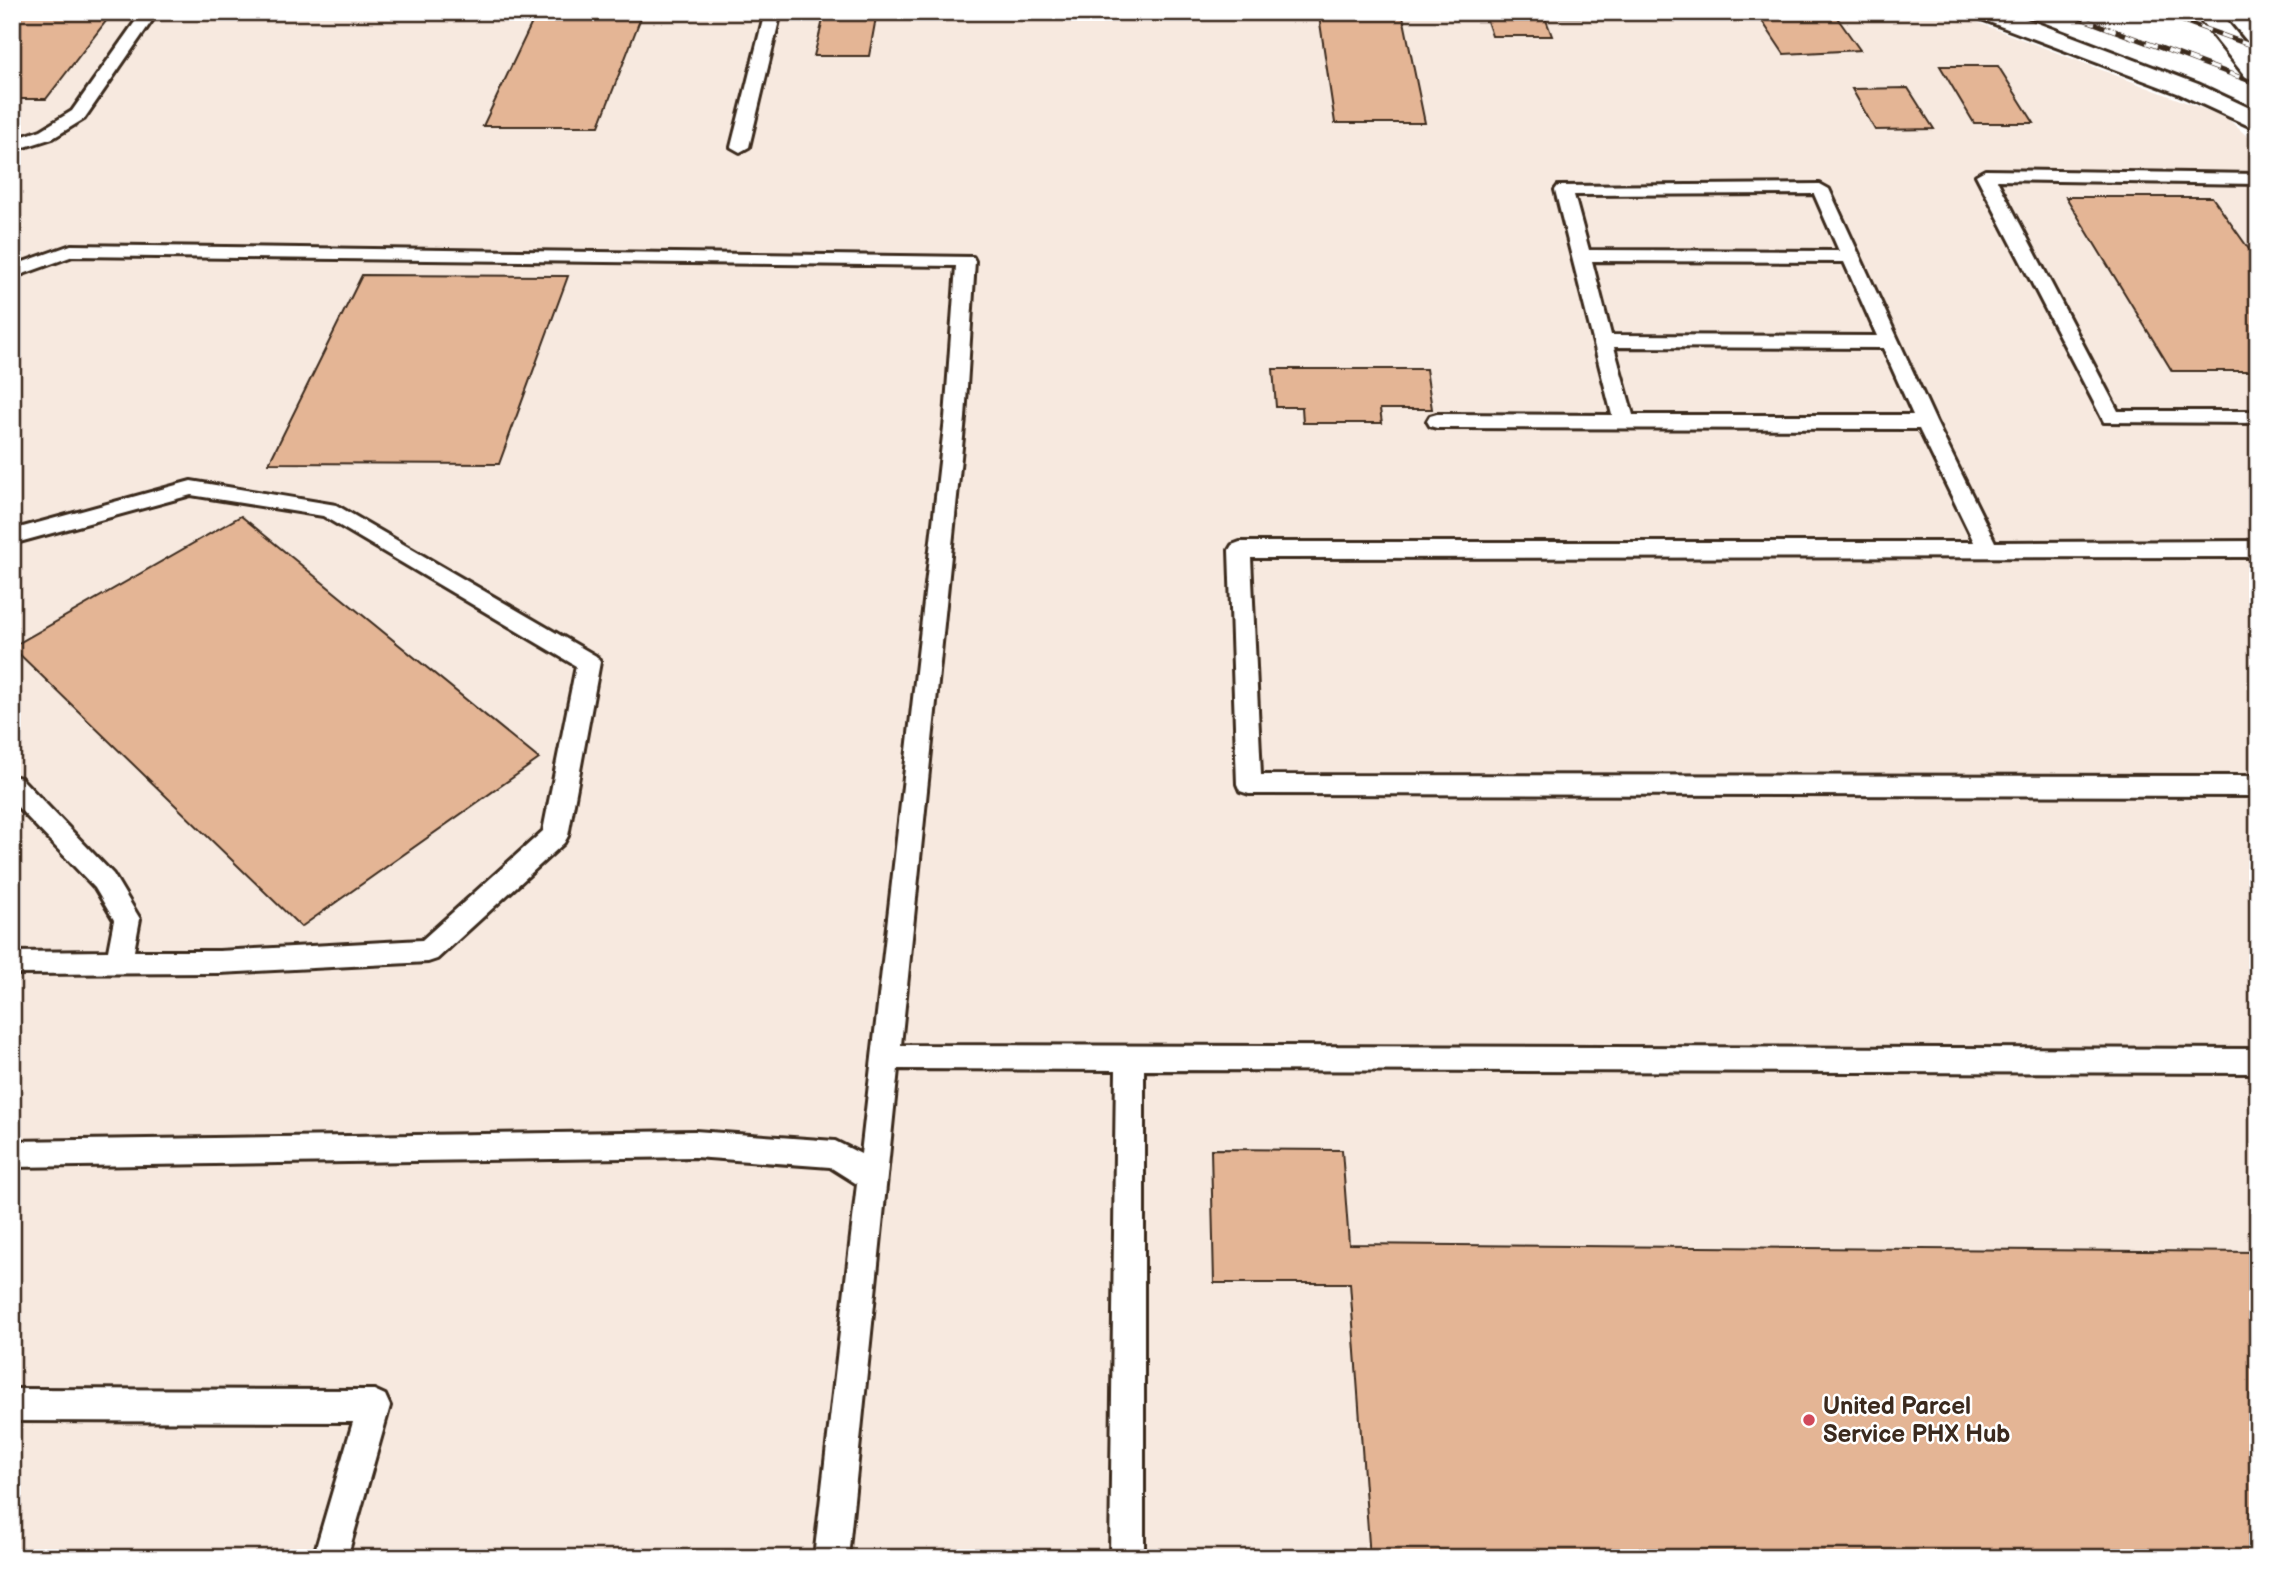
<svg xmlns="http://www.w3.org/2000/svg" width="2270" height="1570" font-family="'Balsamiq Sans',sans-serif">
<rect width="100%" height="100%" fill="#fff"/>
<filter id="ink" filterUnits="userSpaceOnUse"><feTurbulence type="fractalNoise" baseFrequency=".0143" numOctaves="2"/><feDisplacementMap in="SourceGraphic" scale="14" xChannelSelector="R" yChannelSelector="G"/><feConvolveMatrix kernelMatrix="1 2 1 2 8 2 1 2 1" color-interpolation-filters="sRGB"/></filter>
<g filter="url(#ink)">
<path fill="#f7e9df" d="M 12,12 L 1951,12 L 2227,118 L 2258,146 L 2258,1558 L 12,1558 Z"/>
<g fill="#e4b595" stroke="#3b2a1e" stroke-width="2">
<path d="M 12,12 L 113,12 L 46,99 L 12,99 Z"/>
<path d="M 537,12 L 643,12 L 599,126 L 483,126 Z"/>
<path d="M 825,12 L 877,12 L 869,56 L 814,56 Z"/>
<path d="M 1484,12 L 1543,12 L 1552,36 L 1492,36 Z"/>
<path d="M 1556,12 L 1645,12 L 1646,17 L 1558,17 Z"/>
<path d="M 1833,12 L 1860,50 L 1784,54 L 1758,15 Z"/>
<path d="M 1319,16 L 1403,16 L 1425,123 L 1335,123 Z"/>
<path d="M 1940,66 L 1998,66 L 2034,123 L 1974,123 Z"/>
<path d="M 1908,88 L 1934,129 L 1875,130 L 1852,89 Z"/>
<path d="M 2066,197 L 2212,197 L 2258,262 L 2258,371 L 2172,371 Z"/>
<path d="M 362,275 L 568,276 L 499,464 L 269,463 Z"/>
<path d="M 1273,369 L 1426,369 L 1432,409 L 1380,409 L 1382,423 L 1303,423 L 1302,407 L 1276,407 Z"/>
<path d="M 241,516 L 539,759 L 301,927 L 12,647 Z"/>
<path d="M 1211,1149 L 1342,1150 L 1349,1244 L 2258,1252 L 2258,1558 L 1370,1558 L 1350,1283 L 1214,1283 Z"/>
</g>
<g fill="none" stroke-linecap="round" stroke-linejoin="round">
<defs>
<g id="service">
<path d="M 142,12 L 158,12 L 84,119 L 53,138 L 12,151 L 12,140 L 41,130 L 72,111 Z"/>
<path d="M 765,12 L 781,12 L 749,147 L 740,152 L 731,147 Z"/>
<path d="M 1985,170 L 2258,174 L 2258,184 L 1997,180 L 2118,411 L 2258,411 L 2258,423 L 2104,422 L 1976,175 Z"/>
<path d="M 1820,184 L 1829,189 L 1936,422 L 1995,542 L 2258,541 L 2258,557 L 1251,558 L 1261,775 L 2258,776 L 2258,796 L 1249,794 L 1240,791 L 1237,784 L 1229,550 L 1232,545 L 1240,542 L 1974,542 L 1919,429 L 1437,428 L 1430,426 L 1427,421 L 1430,416 L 1437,414 L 1612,415 L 1555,190 L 1558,186 ZM 1814,194 L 1839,251 L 1589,250 L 1574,195 ZM 1592,261 L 1844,262 L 1877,336 L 1611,335 ZM 1614,347 L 1883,348 L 1913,415 L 1633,415 Z"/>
<path d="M 71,245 L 973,257 L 975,261 L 965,418 L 901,1045 L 2258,1049 L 2258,1073 L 1144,1070 L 1144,1558 L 1110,1558 L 1116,1070 L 898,1069 L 848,1558 L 814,1558 L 857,1184 L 830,1167 L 695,1157 L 12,1167 L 12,1141 L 695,1131 L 835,1141 L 861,1154 L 945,418 L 956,266 L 73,256 L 12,278 L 12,266 Z"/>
<path d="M 191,481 L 336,505 L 596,656 L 600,662 L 568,836 L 564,843 L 437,959 L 428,962 L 219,973 L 12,974 L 12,952 L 108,951 L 114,920 L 95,888 L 12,801 L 12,776 L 21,778 L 113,874 L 140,919 L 134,951 L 219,951 L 422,940 L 543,831 L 576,666 L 323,516 L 191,495 L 12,544 L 12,530 Z"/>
<path d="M 12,1389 L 374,1390 L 385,1395 L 390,1406 L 347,1558 L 313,1558 L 353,1422 L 12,1421 Z"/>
</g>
<g id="tertiary">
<path d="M 1973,12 L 2008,12 L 2198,84 L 2258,112 L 2258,130 L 2180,94 L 1976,17 Z"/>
<path d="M 2194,12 L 2219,12 L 2258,59 L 2258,84 L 2249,81 Z"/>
</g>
</defs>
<use href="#service" stroke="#3b2a1e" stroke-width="6"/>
<use href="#tertiary" stroke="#3b2a1e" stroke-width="6"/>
<use href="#service" fill="#fff" fill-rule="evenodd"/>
<use href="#tertiary" fill="#fff" fill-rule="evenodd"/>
<defs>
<g id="rail">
<path d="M 2064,12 L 2258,84"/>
<path d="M 2158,12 L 2258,48"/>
</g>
</defs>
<use href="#rail" stroke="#3b2a1e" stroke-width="5"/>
<use href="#rail" stroke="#fff" stroke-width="3.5" stroke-dasharray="11" stroke-linecap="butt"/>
</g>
</g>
<circle fill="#d1495b" stroke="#fff" stroke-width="2.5" cx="1809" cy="1420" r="7"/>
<g text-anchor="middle" stroke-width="5" stroke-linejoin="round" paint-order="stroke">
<g font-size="24" font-weight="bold" fill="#3b2a1e" stroke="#fff" text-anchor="start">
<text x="1823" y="1414">United Parcel<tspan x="1823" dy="28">Service PHX Hub</tspan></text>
</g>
</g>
<rect width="2270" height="1570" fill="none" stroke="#fff" stroke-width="42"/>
<rect x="21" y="21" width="2228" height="1528" fill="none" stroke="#3b2a1e" stroke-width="2.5" filter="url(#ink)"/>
</svg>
